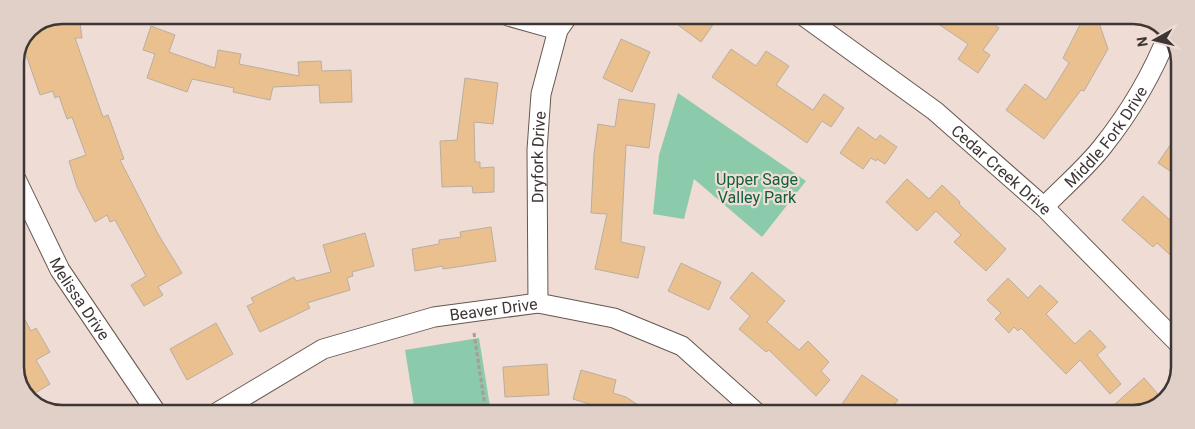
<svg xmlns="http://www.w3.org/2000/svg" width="1195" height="429" font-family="Roboto,sans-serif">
<rect width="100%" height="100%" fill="#efddd5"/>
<g fill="#8bcaaa">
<path d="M 678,93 L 806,181 L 762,237 L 694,179 L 684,219 L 653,214 L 659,155 Z"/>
<path d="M 479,338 L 491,413 L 415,412 L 405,350 Z"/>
</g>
<g fill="#eac08e" stroke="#b9aea1">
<path d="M 62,15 L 79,15 L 82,38 L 75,38 L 103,117 L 108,115 L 124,159 L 120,160 L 158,234 L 182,273 L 158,287 L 163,295 L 144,306 L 131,285 L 146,276 L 115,220 L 110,222 L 107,215 L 95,222 L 77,187 L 69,161 L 86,155 L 72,117 L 67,119 L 59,96 L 55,98 L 53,91 L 40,95 L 22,43 L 29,29 Z"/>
<path d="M 666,16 L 719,16 L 701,42 Z"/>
<path d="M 928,17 L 984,17 L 999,28 L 983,50 L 990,55 L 978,73 L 958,59 L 968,44 Z"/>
<path d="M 1084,17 L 1097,17 L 1108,49 L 1084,91 L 1081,90 L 1044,139 L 1006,110 L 1025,84 L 1046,100 L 1069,63 L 1063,58 Z"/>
<path d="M 151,26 L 175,35 L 169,52 L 215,68 L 218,50 L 241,54 L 239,64 L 299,76 L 298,62 L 321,61 L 322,71 L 351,70 L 352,102 L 320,103 L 319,85 L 273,87 L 270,100 L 233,92 L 234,88 L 192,79 L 187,92 L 147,78 L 155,54 L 143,50 Z"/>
<path d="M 621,39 L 650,52 L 632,92 L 603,78 Z"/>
<path d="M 731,49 L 756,66 L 766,51 L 789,66 L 776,85 L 813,110 L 824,94 L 844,108 L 831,127 L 822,121 L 807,143 L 712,77 Z"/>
<path d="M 465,78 L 498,83 L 493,124 L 474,122 L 475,162 L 480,162 L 480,168 L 494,167 L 494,192 L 473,193 L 472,186 L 442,187 L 440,141 L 457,140 Z"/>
<path d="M 619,99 L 655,104 L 649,148 L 626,145 L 621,242 L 645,247 L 638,278 L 595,269 L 607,214 L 591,213 L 594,154 L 598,124 L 615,127 Z"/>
<path d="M 858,127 L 876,140 L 880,135 L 897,147 L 885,164 L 877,159 L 876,161 L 871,158 L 863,169 L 840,153 Z"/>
<path d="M 1179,132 L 1179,177 L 1158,163 Z"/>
<path d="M 907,179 L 929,199 L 942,185 L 960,202 L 959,204 L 1006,249 L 986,271 L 954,242 L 961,235 L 936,211 L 917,231 L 886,202 Z"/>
<path d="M 1143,196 L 1179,228 L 1178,262 L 1157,243 L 1153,247 L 1122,220 Z"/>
<path d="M 491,227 L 496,261 L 443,269 L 443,266 L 415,271 L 412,249 L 439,244 L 439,240 L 461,237 L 460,232 Z"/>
<path d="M 365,233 L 374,266 L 352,272 L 353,276 L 347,278 L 350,290 L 307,303 L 310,308 L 260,332 L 247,306 L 254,303 L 251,298 L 294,277 L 296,281 L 331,272 L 323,245 Z"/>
<path d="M 681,263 L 721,282 L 709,310 L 668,291 Z"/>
<path d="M 752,272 L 785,301 L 767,322 L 799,350 L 808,341 L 829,362 L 821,371 L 830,380 L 816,396 L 769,350 L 766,352 L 739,329 L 750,316 L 730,298 Z"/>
<path d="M 1008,278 L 1028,298 L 1040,285 L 1058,302 L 1046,314 L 1075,344 L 1090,330 L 1106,347 L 1097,355 L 1121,384 L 1110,394 L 1080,360 L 1066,374 L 1021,328 L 1018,331 L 1014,327 L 1009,333 L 995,319 L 1001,313 L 987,300 Z"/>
<path d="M 15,301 L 31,331 L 36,328 L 50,352 L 36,360 L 50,384 L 27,398 L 25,396 L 15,370 Z"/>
<path d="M 216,323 L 233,354 L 187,380 L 170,349 Z"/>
<path d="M 547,364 L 549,395 L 505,397 L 503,367 Z"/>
<path d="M 581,370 L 616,380 L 613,393 L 626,397 L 650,413 L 619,413 L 573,399 Z"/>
<path d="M 862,375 L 898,400 L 888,413 L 856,413 L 842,404 Z"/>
<path d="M 1144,378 L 1164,401 L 1161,404 L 1133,414 L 1104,414 Z"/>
</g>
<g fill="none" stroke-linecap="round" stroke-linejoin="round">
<defs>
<g id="minor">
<path d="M 508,16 L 558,30"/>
<path id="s1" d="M 805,17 L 935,111 L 1044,207 L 1178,343"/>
<path id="s2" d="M 15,177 L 60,270 L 156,412"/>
<path id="s3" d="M 1044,207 C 1063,187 1086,168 1103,146 C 1130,112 1153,73 1169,32"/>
<path id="s4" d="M 538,303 L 537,150 L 541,94 L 558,30 L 568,16"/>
<path id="s5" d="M 218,412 L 323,349 L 434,317 L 538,303 L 614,318 L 682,346 L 757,413"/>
</g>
</defs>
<use href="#minor" stroke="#665750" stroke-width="21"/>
<path stroke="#a99b96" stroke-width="3" stroke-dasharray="4 2.5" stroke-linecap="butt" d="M 474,333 L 486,413"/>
<use href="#minor" stroke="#fff" stroke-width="19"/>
</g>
<g text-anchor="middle" stroke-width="4.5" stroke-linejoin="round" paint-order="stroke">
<g font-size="16" fill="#3d3634" stroke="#efddd5">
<text dy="6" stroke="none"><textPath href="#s3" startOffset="94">Middle Fork Drive</textPath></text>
<text dy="6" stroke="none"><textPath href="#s4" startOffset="146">Dryfork Drive</textPath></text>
<text dy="6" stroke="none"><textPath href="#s1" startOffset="249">Cedar Creek Drive</textPath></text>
<text dy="6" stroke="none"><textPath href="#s2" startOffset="138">Melissa Drive</textPath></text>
<text dy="6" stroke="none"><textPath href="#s5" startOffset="298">Beaver Drive</textPath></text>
</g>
<g font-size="16" fill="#0f5e40" stroke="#efddd5">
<text x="757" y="185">Upper Sage<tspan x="757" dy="18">Valley Park</tspan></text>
</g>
</g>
<path d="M0 0H1195V429H0ZM62 24H1133A38 38 0 0 1 1171 62V367A38 38 0 0 1 1133 405H62A38 38 0 0 1 24 367V62A38 38 0 0 1 62 24Z" fill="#e1d0c8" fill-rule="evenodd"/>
<path fill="none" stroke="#3d3634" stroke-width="2.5" d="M62 24H1133A38 38 0 0 1 1171 62V367A38 38 0 0 1 1133 405H62A38 38 0 0 1 24 367V62A38 38 0 0 1 62 24Z"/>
<g transform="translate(1155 40) rotate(262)" stroke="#efddd5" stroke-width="4" paint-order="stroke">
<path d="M0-4L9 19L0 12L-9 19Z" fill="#3d3634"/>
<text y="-8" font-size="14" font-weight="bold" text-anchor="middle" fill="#3d3634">N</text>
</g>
</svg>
